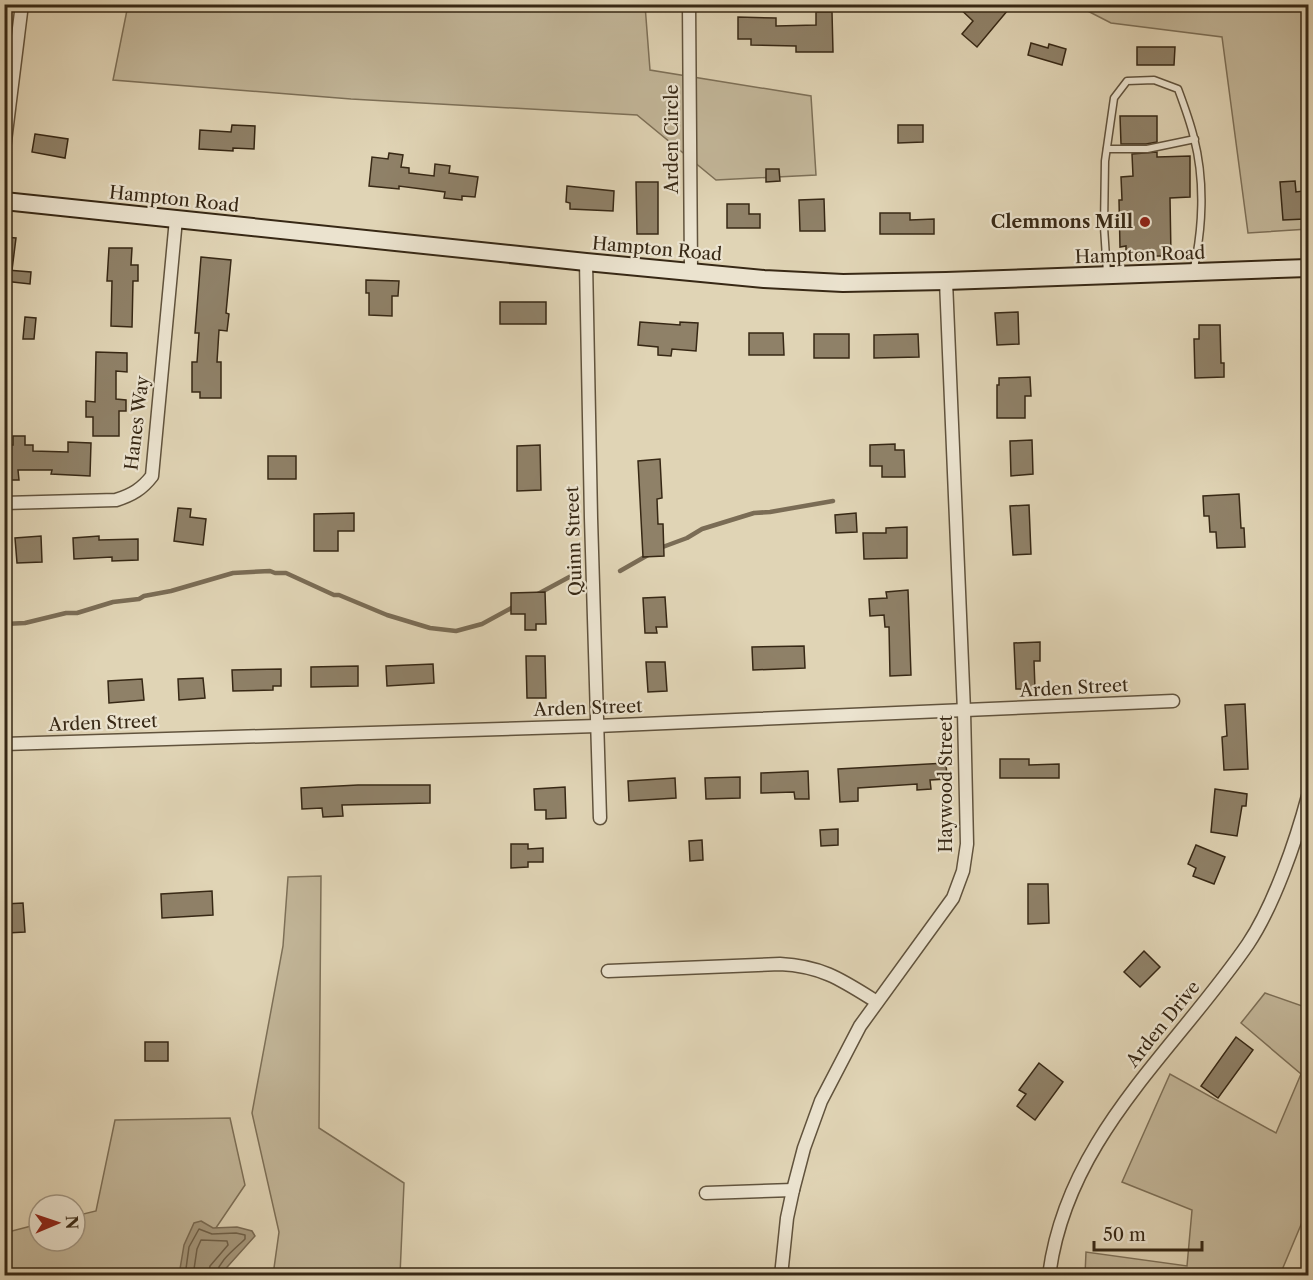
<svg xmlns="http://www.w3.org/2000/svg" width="1313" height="1280" font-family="'Libre Caslon Text',serif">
<rect width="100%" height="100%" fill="#e0d4b5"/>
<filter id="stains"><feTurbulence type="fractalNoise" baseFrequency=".00333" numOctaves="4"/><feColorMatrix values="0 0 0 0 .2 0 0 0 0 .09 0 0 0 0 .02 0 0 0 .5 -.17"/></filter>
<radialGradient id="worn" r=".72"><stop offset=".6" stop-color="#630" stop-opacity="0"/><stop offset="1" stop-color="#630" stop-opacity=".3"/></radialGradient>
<g fill="#c3b79a" stroke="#7d7058" stroke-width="1.5">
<path d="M 128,5 L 645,5 L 650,70 L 811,96 L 816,175 L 716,180 L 637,115 L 351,99 L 113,80 Z"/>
<path d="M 1076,5 L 1308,5 L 1308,229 L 1248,233 L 1222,37 L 1111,23 Z"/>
<path d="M 321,876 L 319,1128 L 404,1183 L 400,1275 L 273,1275 L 279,1232 L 252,1113 L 283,946 L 288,877 Z"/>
<path d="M 1265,993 L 1308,1008 L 1308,1208 L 1282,1270 L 1283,1275 L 1085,1275 L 1086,1252 L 1187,1266 L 1192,1210 L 1122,1182 L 1170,1074 L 1276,1133 L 1301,1074 L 1241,1023 Z"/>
<path d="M 230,1118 L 245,1185 L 184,1275 L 5,1275 L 4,1233 L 39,1224 L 39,1241 L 75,1241 L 75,1216 L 96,1211 L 115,1120 Z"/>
</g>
<path fill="#a79a7f" stroke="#7a6c55" stroke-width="1.5" d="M 201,1221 L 213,1228 L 237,1227 L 252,1231 L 255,1236 L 220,1275 L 179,1275 L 184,1245 L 194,1223 Z"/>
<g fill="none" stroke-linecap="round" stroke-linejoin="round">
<g stroke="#6f614a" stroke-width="1.5">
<path d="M 185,1276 L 189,1247 L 199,1229 L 212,1234 L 236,1233 L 245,1235 L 245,1239 C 235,1249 218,1261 216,1276"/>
<path d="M 193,1276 L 197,1249 L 201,1240 L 227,1241 L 228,1245 L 210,1266 L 208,1276"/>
</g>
<g stroke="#7a6c55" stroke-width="4.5">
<path d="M 660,548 L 687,538 L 702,529 L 754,513 L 770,512 L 833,501"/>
<path d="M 620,571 L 648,555"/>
<path d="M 536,595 L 573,575"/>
<path d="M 4,624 L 25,623 L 66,613 L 77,613 L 113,602 L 139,599 L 144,596 L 171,591 L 233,573 L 270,571 L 275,573 L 286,573 L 334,595 L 339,595 L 387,615 L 430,628 L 456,631 L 482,624 L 515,606"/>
</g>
</g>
<g fill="#8f8168" stroke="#372815" stroke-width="1.5">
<path d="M 955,4 L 1013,4 L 977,47 L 962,34 L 973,21 Z"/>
<path d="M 816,12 L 832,12 L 833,52 L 796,52 L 796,46 L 751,45 L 751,39 L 738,39 L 738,17 L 776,18 L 776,26 L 816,25 Z"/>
<path d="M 1031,43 L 1048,48 L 1049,44 L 1066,49 L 1062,65 L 1028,55 Z"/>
<path d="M 1137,47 L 1175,47 L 1174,65 L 1137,65 Z"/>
<path d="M 1120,116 L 1157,116 L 1157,142 L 1146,144 L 1121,144 Z"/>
<path d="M 232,125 L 255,126 L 254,149 L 233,148 L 233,151 L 199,149 L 200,130 L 231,132 Z"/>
<path d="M 898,125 L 923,125 L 923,142 L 898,143 Z"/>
<path d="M 35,134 L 68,139 L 65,158 L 32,152 Z"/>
<path d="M 1157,152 L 1157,157 L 1190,156 L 1190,197 L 1170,198 L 1171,256 L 1126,256 L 1126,246 L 1120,247 L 1119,200 L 1122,200 L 1121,177 L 1133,176 L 1132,154 Z"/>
<path d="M 389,153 L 403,155 L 401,167 L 409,168 L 409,173 L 434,176 L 435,164 L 450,166 L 449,173 L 478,177 L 475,197 L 462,196 L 462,200 L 444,198 L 445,192 L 399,186 L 399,189 L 369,186 L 372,157 L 388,159 Z"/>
<path d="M 766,169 L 779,169 L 780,181 L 766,182 Z"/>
<path d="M 1295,181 L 1296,192 L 1303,191 L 1305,219 L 1283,220 L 1280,182 Z"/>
<path d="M 636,182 L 658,182 L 658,234 L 637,234 Z"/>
<path d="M 567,186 L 614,191 L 613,211 L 570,209 L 570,203 L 566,202 Z"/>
<path d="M 824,199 L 825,231 L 800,231 L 799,200 Z"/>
<path d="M 727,204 L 749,204 L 749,214 L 760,214 L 760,228 L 727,228 Z"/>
<path d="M 880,213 L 910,213 L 910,220 L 934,219 L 934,234 L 880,234 Z"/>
<path d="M 4,237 L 16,238 L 12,270 L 7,270 L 31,272 L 30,284 L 4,281 Z"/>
<path d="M 109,248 L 132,248 L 131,265 L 138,265 L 138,281 L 133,281 L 132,327 L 111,326 L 112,281 L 107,281 Z"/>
<path d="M 201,257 L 231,260 L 226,313 L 229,314 L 227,331 L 219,330 L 217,362 L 221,362 L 221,398 L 200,398 L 200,392 L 192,392 L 192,362 L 197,362 L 199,333 L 195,333 Z"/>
<path d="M 366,280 L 399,281 L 398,296 L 392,296 L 392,316 L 369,315 L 369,293 L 366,293 Z"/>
<rect x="500" y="302" width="46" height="22"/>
<path d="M 1018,312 L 1019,344 L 997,345 L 995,313 Z"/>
<path d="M 25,317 L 36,318 L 34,339 L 23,339 Z"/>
<path d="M 640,322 L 680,325 L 680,322 L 698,323 L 696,351 L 672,349 L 671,356 L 658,355 L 658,347 L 638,345 Z"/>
<path d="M 1199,325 L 1220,325 L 1221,363 L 1224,363 L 1224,377 L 1195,378 L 1194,339 L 1199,339 Z"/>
<path d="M 749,333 L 783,333 L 784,355 L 749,355 Z"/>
<rect x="814" y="334" width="35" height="24"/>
<path d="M 918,334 L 919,357 L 874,358 L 874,335 Z"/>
<path d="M 96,352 L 127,353 L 127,372 L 116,371 L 116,399 L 126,400 L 126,411 L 119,411 L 119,436 L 93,436 L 93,417 L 86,417 L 86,401 L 95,402 Z"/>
<path d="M 1030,377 L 1031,396 L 1025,396 L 1025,418 L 997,418 L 997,385 L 999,385 L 999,378 Z"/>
<path d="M 13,436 L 25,436 L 25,445 L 33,445 L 33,451 L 68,452 L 68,442 L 91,443 L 90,476 L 51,474 L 52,470 L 18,470 L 19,480 L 4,480 L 4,445 L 13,445 Z"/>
<path d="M 1032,440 L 1033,474 L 1011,476 L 1010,441 Z"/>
<path d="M 895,444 L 895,450 L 904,450 L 905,477 L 882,477 L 882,466 L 870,466 L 870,445 Z"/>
<path d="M 540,445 L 541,490 L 517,491 L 517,446 Z"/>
<rect x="268" y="456" width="28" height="23"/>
<path d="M 660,459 L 662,498 L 657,499 L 658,524 L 663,524 L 664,556 L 643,557 L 638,461 Z"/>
<path d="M 1239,494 L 1241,528 L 1244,528 L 1245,547 L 1217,548 L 1216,532 L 1210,532 L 1209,516 L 1204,516 L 1203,496 Z"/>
<path d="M 1029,505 L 1031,554 L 1013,555 L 1010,506 Z"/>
<path d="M 178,508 L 191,509 L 190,517 L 206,519 L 203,545 L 174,541 Z"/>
<path d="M 354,513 L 354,531 L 338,531 L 338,551 L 314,551 L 314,514 Z"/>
<path d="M 856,513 L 857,532 L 836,533 L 835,515 Z"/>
<path d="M 907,527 L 907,558 L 864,559 L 863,533 L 886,533 L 886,528 Z"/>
<path d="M 41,536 L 42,562 L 17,563 L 15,538 Z"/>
<path d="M 99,536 L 99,540 L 138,539 L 138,560 L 112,561 L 112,557 L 74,559 L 73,538 Z"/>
<path d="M 908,590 L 911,675 L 890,676 L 889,627 L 885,627 L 884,615 L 870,616 L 869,599 L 887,598 L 886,592 Z"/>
<path d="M 545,592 L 546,624 L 536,624 L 536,630 L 525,630 L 525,614 L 511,614 L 511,593 Z"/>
<path d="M 665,597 L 667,627 L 656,627 L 657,633 L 645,633 L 643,598 Z"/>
<path d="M 1040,642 L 1040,661 L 1034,661 L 1035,689 L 1016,689 L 1014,643 Z"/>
<path d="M 804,646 L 805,668 L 753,670 L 752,647 Z"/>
<path d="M 526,656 L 545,656 L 546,698 L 527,698 Z"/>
<path d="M 646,662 L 665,662 L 667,691 L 648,692 Z"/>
<path d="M 433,664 L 434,683 L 387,686 L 386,666 Z"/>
<path d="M 358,666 L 358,686 L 311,687 L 311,667 Z"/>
<path d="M 281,669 L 281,686 L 273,686 L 273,690 L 233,691 L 232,670 Z"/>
<path d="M 203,678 L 205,698 L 179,700 L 178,679 Z"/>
<path d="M 142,679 L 144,700 L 109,703 L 108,681 Z"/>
<path d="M 1245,704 L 1248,769 L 1224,770 L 1222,737 L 1227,736 L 1225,705 Z"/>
<path d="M 1000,759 L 1029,759 L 1029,765 L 1059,764 L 1059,778 L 1000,778 Z"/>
<path d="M 946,763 L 947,779 L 930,780 L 931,789 L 917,790 L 917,784 L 858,788 L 858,801 L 840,802 L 838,769 Z"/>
<path d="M 808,771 L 809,799 L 795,799 L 794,792 L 761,793 L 761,773 Z"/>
<path d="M 740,777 L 740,798 L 706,799 L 705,778 Z"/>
<path d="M 675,778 L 676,798 L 629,801 L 628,781 Z"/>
<path d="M 358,785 L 430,785 L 430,803 L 342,805 L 343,816 L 323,817 L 322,808 L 302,809 L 301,788 Z"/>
<path d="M 565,787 L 566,818 L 546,819 L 546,810 L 535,810 L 534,789 Z"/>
<path d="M 1215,789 L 1247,794 L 1246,806 L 1242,806 L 1237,836 L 1211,832 Z"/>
<path d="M 838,829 L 838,845 L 821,846 L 820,830 Z"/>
<path d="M 702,840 L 703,860 L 690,861 L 689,841 Z"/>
<path d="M 511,844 L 528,844 L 528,849 L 543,848 L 543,862 L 528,862 L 528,867 L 511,868 Z"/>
<path d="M 1196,845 L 1225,857 L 1214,884 L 1193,876 L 1196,868 L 1188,864 Z"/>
<path d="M 1028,884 L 1048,884 L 1049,923 L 1028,924 Z"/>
<path d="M 212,891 L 213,915 L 162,918 L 161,894 Z"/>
<path d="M 23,903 L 25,932 L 7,933 L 6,925 L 4,925 L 4,904 Z"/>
<path d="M 1144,951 L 1160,967 L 1140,987 L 1124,972 Z"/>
<path d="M 1236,1037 L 1253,1050 L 1218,1098 L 1201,1086 Z"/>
<rect x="145" y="1042" width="23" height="19"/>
<path d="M 1039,1063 L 1063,1082 L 1035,1120 L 1017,1106 L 1026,1094 L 1019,1090 Z"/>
</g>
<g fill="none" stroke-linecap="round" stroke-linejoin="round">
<defs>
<g id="service">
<path d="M 1107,149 L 1147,149 L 1195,139"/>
<path d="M 1107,273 L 1104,227 L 1105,161 L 1114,98 L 1127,81 L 1154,80 L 1178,89 C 1184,105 1190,121 1194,138 C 1205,181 1203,229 1193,272"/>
</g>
<g id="minor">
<path d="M 689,4 L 691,272"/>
<path d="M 4,149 L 22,4"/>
<path d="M 586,262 L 591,518 L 600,818"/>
<path d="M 4,503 L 116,500 C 132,495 142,489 152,476 L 176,219"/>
<path d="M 4,744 L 597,726 L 1173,701"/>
<path d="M 608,971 L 780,964 C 822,966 842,980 877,1002"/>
<path d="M 706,1193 L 793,1190"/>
<path d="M 781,1276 L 787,1218 L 793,1190 L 804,1148 L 821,1101 L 860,1026 L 953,898 L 963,871 L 967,844 L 964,711 L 946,281"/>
<path d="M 1049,1276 C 1066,1138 1174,1052 1248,944 C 1274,905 1296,841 1308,796"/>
</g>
<path id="secondary" d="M 4,201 L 586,262 L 764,279 L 843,283 L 946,281 L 1308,268"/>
</defs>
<use href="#service" stroke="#61533d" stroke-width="9"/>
<use href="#minor" stroke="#61533d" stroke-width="15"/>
<use href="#secondary" stroke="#372815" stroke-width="20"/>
<use href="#service" stroke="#ebe3cf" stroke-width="6"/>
<use href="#minor" stroke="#ebe3cf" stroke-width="12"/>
<use href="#secondary" stroke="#ebe3cf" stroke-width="16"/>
</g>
<circle fill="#8f2418" stroke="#ebe3cf" stroke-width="2" cx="1145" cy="222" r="6"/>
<g text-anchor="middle" stroke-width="4.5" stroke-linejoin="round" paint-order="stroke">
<g font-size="18" fill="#372815" stroke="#ebe3cf">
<text transform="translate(672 139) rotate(-90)" y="6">Arden Circle</text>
<text transform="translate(174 199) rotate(6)" y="6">Hampton Road</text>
<text transform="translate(657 249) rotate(5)" y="6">Hampton Road</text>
<text transform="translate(1140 255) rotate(-2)" y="6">Hampton Road</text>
<text transform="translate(137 423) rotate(-83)" y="6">Hanes Way</text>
<text transform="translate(574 541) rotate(-92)" y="6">Quinn Street</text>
<text transform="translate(1074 688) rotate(-3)" y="6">Arden Street</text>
<text transform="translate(588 708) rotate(-2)" y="6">Arden Street</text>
<text transform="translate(103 723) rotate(-2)" y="6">Arden Street</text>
<text transform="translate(946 784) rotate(-90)" y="6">Haywood Street</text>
<text transform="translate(1163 1024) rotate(-51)" y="6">Arden Drive</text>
</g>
<g font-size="18" font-weight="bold" fill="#372815" stroke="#ebe3cf" text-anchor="end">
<text x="1133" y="228">Clemmons Mill</text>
</g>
</g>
<rect width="1313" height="1280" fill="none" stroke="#e0d4b5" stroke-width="24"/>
<rect x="6" y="6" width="1301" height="1268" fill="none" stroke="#372815" stroke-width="3"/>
<rect x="12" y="12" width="1289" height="1256" fill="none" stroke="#372815" stroke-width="1.5"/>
<g transform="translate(57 1223) rotate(88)"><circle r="28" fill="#ebe3cf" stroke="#a39885" stroke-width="1.5"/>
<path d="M0-4.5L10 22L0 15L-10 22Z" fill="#8f2418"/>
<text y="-9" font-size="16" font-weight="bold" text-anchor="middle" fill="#372815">N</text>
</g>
<path d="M1094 1241v9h108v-9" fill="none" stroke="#372815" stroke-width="3"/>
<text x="1103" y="1241" font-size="18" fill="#372815" stroke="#ebe3cf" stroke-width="4.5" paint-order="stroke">50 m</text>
<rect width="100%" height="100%" filter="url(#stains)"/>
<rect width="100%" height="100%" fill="url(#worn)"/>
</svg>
